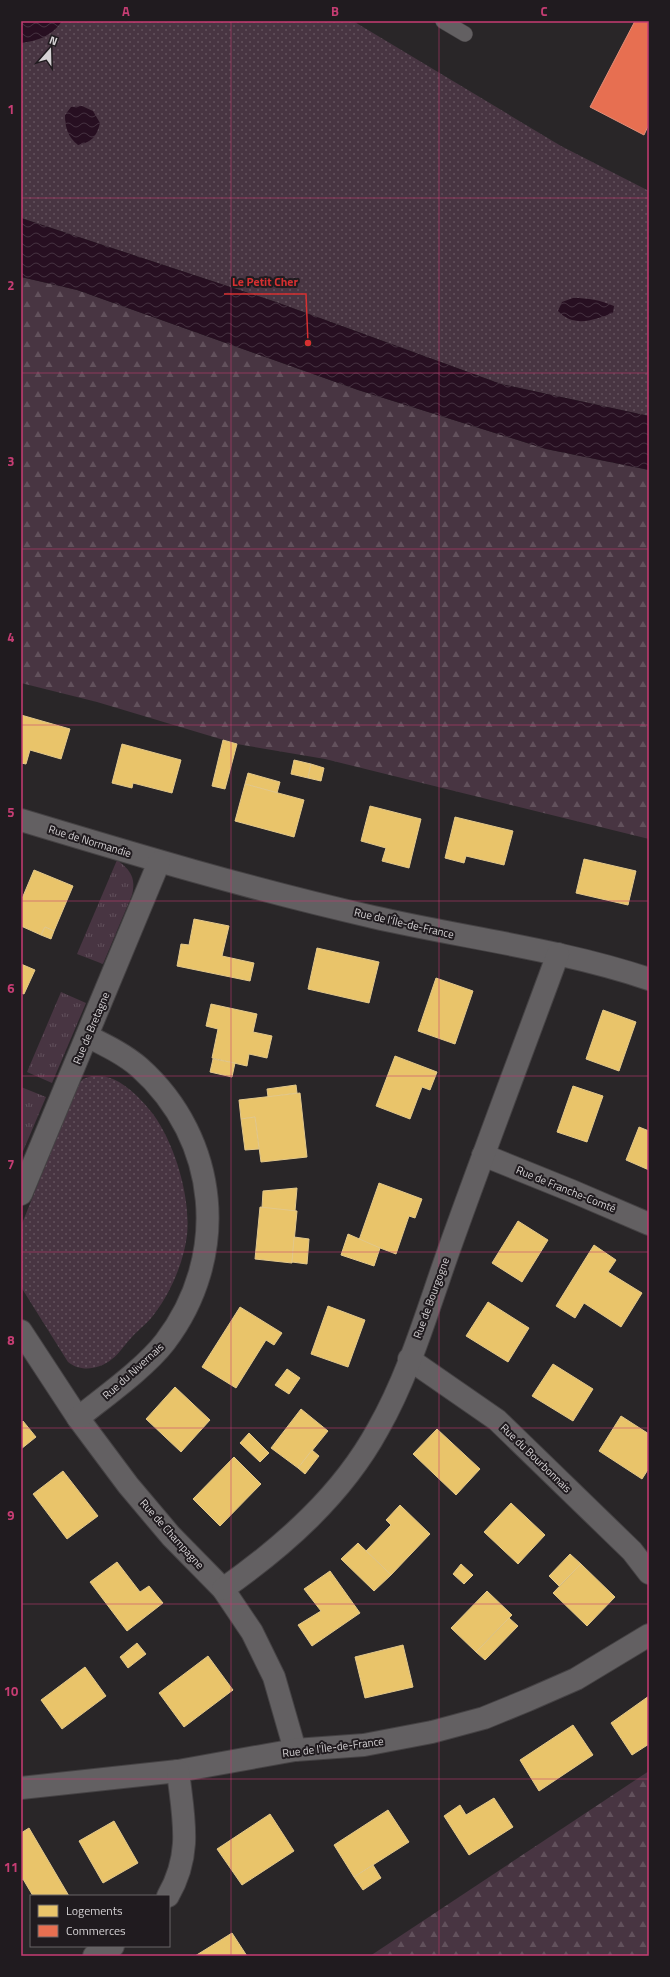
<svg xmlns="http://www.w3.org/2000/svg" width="670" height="1977" font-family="'Titillium Web',sans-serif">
<defs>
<pattern id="grass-tufts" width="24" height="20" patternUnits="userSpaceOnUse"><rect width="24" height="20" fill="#483542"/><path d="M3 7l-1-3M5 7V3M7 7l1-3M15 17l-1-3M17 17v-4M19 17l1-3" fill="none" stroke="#62515c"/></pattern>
<pattern id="forest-firs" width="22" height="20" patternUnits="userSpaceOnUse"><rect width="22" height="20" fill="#483542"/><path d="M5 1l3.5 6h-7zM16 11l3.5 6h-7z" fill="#62515c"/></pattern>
<pattern id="park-dots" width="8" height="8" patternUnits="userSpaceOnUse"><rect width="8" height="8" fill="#483542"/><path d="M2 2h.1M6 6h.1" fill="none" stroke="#62515c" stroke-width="1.8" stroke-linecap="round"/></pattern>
<pattern id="water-waves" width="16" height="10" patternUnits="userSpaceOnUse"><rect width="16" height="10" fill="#270f21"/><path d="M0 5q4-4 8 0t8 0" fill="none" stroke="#453140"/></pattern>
</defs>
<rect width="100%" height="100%" fill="#292628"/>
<g fill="url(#grass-tufts)">
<path d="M 117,860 C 131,870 136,879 132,895 L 103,964 L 77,954 Z"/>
<path d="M 61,992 L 86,1003 L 52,1083 L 27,1072 Z"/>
<path d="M 21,1087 L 46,1097 L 21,1156 Z"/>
</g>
<g fill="url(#forest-firs)">
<path d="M 21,277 L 77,290 L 358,390 L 546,449 L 649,470 L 649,839 L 325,759 L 237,744 L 97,702 L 21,683 Z"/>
<path d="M 649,1771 L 649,1956 L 370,1956 Z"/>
</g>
<g fill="url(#park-dots)">
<path d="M 21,21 L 353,21 L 561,146 L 649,191 L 649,416 L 501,384 L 276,302 L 21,218 Z"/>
<path d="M 92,1076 C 97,1076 104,1076 110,1078 C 126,1083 143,1101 153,1114 C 175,1144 191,1198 187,1235 C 184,1261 171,1292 155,1313 C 149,1322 139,1329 132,1337 C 125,1344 119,1354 112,1359 C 99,1370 80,1372 68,1362 L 21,1287 L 21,1226 L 78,1085 L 83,1079 Z"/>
</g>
<g fill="url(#water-waves)">
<path d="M 21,21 L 62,21 C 52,36 38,41 21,43 Z"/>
<path d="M 82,106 L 93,111 L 100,123 C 97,136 91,143 78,145 C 68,137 65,128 65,115 L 71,107 Z"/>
<path d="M 21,218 L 276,302 L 501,384 L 649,416 L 649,470 L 546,449 L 358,390 L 77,290 L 21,277 Z"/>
<path d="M 573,298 C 588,298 600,300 614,306 L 613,313 C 594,320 574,328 558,311 L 562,302 Z"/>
</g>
<g fill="#e9c46a" stroke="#e3c88a">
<path d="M 21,715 L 70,729 L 61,759 L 30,750 L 26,764 L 21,763 Z"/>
<path d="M 223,740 L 237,744 L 225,789 L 212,786 Z"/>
<path d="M 122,744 L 181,760 L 172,793 L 133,783 L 132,788 L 112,783 Z"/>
<path d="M 294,760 L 311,764 L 308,778 L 291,774 Z"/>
<path d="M 311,764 L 324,768 L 321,781 L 308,778 Z"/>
<path d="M 248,773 L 280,782 L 277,793 L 245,784 Z"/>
<path d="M 245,784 L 304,800 L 294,837 L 235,821 Z"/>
<path d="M 370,806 L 421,819 L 409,868 L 382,861 L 386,848 L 361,841 Z"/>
<path d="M 455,817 L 513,831 L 504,865 L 466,856 L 464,863 L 445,858 Z"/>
<path d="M 584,859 L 636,871 L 628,905 L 576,893 Z"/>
<path d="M 34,870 L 73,886 L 54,931 L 45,927 L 41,935 L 21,926 L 21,901 Z"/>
<path d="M 194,919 L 229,926 L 222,956 L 254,963 L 250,981 L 177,966 L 181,944 L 189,945 Z"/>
<path d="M 45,927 L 54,931 L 51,939 L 41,935 Z"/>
<path d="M 317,948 L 379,962 L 369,1003 L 308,989 Z"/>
<path d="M 21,964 L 35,970 L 24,994 L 21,993 Z"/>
<path d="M 436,978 L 473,991 L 455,1044 L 418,1031 Z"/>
<path d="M 211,1004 L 257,1014 L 253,1032 L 272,1036 L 267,1058 L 249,1054 L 247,1066 L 212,1058 L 218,1029 L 206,1026 Z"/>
<path d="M 603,1010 L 636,1022 L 619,1071 L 586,1059 Z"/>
<path d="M 395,1056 L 437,1072 L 430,1090 L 422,1087 L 410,1119 L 376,1106 Z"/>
<path d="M 213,1059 L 235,1063 L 232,1077 L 210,1072 Z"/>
<path d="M 296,1085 L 297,1093 L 268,1097 L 267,1089 Z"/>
<path d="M 573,1086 L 603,1096 L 587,1142 L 557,1132 Z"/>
<path d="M 300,1093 L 307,1157 L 261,1162 L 255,1117 L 241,1119 L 239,1100 Z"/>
<path d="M 255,1117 L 259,1149 L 245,1150 L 241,1119 Z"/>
<path d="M 639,1127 L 649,1131 L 649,1170 L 626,1160 Z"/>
<path d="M 379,1183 L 422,1199 L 415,1218 L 409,1216 L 396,1254 L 359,1240 Z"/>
<path d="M 297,1188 L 295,1211 L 262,1208 L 263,1191 Z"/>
<path d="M 260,1207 L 297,1211 L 292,1263 L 255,1259 Z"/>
<path d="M 518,1221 L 548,1240 L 522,1282 L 492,1263 Z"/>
<path d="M 348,1234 L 380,1248 L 374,1266 L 341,1255 Z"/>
<path d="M 294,1237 L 309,1239 L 307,1264 L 292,1262 Z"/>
<path d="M 594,1245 L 616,1260 L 608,1272 L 642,1293 L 621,1327 L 584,1303 L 575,1318 L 556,1306 Z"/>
<path d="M 488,1302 L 529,1328 L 508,1362 L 466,1336 Z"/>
<path d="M 328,1306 L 365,1320 L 348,1367 L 311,1354 Z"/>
<path d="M 240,1307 L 282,1333 L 274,1345 L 266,1340 L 236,1388 L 202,1367 Z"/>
<path d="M 553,1364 L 593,1389 L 573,1421 L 532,1396 Z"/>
<path d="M 287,1369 L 300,1378 L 289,1394 L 275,1385 Z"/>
<path d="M 175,1387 L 210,1420 L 181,1452 L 146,1419 Z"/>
<path d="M 301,1409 L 328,1431 L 298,1468 L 271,1448 Z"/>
<path d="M 621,1416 L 649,1434 L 649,1468 L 642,1479 L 599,1451 Z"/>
<path d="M 23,1421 L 36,1437 L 21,1449 L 21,1423 Z"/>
<path d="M 437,1429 L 480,1469 L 456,1495 L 413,1454 Z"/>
<path d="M 249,1433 L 269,1453 L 260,1462 L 240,1443 Z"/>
<path d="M 312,1450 L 319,1456 L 305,1474 L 298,1468 Z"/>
<path d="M 234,1457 L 261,1484 L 220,1526 L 193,1499 Z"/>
<path d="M 63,1471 L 98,1516 L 67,1539 L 33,1494 Z"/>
<path d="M 511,1503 L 545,1535 L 518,1564 L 484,1532 Z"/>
<path d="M 400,1505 L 430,1534 L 391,1575 L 366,1551 L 391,1525 L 386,1520 Z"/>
<path d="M 358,1543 L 391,1575 L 374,1591 L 341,1559 Z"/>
<path d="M 570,1554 L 581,1564 L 559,1586 L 549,1576 Z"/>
<path d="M 117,1562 L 140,1592 L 149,1586 L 163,1603 L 127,1631 L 90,1582 Z"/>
<path d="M 461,1564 L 473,1575 L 464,1584 L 453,1574 Z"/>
<path d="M 581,1564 L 615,1597 L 587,1626 L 553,1593 Z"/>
<path d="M 330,1571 L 360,1613 L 312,1646 L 298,1625 L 321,1611 L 304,1589 Z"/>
<path d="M 487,1591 L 512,1615 L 476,1652 L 451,1628 Z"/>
<path d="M 509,1618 L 518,1626 L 485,1660 L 476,1652 Z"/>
<path d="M 137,1643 L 146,1654 L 128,1668 L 120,1657 Z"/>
<path d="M 403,1645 L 413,1687 L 365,1698 L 355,1657 Z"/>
<path d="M 208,1656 L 233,1690 L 184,1727 L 159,1693 Z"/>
<path d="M 85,1667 L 106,1696 L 62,1729 L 41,1700 Z"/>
<path d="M 649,1696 L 649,1744 L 632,1755 L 611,1723 Z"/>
<path d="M 573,1725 L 593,1755 L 539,1791 L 520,1760 Z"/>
<path d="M 494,1798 L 513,1827 L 469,1855 L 444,1816 L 460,1805 L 466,1815 Z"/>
<path d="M 388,1810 L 409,1842 L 354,1877 L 334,1845 Z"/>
<path d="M 270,1814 L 294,1851 L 242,1885 L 217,1849 Z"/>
<path d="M 114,1821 L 138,1863 L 103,1883 L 79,1841 Z"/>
<path d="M 29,1828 L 69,1896 L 33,1896 L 23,1879 L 21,1881 L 21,1833 Z"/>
<path d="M 373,1865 L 381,1878 L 363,1890 L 354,1877 Z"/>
<path d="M 232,1933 L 247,1956 L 195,1956 Z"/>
</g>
<path fill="#e76f51" stroke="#e28d78" d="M 635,21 L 649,21 L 649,124 L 644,135 L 590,107 Z"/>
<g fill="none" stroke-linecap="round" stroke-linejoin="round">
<defs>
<path id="lane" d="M 443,21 L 465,34"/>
<g id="street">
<path d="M 21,820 C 137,855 254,890 373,917 C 465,938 559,949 649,979"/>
<path d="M 483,1155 L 572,1191 L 649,1224"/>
<path d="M 21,1194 L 159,862"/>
<path d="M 21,1331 L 78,1418 L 128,1485 L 171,1536 L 223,1589 L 252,1632 L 274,1677 L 295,1750"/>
<path d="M 409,1359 L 497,1420 L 632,1551 L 649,1573"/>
<path d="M 78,1418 C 104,1397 145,1368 165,1342 C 230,1257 220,1139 139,1067 C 124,1054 105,1045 87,1036"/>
<path d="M 223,1589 C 284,1546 342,1495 378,1429 C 410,1373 428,1308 450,1247 C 485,1149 522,1052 558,954"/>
<path d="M 21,1788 L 178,1771 L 295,1750 L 364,1745 L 432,1732 L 484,1718 L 528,1700 L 576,1679 L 649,1635"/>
<path d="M 168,1896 C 193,1853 183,1817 178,1771"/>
<path d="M 94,1956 L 113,1946"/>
</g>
</defs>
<use href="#lane" stroke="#454244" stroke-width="16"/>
<use href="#street" stroke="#454244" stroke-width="24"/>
<use href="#lane" stroke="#636062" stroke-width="15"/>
<use href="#street" stroke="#636062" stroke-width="22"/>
</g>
<path fill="none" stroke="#c63d73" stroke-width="1" stroke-opacity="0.55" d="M 231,21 L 231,1956M 439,21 L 439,1956M 21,198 L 649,198M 21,373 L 649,373M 21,549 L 649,549M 21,725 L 649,725M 21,901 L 649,901M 21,1076 L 649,1076M 21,1252 L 649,1252M 21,1428 L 649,1428M 21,1604 L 649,1604M 21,1779 L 649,1779"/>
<g text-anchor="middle" stroke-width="4" stroke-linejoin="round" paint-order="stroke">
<g font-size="11" fill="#d5d2d4" stroke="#201b1f">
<text transform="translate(90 841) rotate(17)" y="4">Rue de Normandie</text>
<text transform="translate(404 923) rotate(13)" y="4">Rue de l'Île-de-France</text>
<text transform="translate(91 1028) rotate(-67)" y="4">Rue de Bretagne</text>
<text transform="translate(566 1189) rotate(22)" y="4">Rue de Franche-Comté</text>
<text transform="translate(431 1298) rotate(-70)" y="4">Rue de Bourgogne</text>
<text transform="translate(133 1371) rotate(-42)" y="4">Rue du Nivernais</text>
<text transform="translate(536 1458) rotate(44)" y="4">Rue du Bourbonnais</text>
<text transform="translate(172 1534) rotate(48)" y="4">Rue de Champagne</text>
<text transform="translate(333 1747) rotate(-7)" y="4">Rue de l'Île-de-France</text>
</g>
</g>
<path fill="none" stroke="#d63031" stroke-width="1.5" d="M308 343L306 294H224"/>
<circle fill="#d63031" stroke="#201b1f" stroke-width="1.5" cx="308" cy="343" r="4"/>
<g font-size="12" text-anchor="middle" font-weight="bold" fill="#d63031" stroke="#201b1f" stroke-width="4" stroke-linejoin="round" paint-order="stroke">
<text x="265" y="286">Le Petit Cher</text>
</g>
<rect width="670" height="1977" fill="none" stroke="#201b1f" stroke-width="44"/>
<rect x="30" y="1895" width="140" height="52" fill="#201b1f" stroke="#686467"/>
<rect x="38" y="1905" width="20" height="12" fill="#e9c46a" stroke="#686467"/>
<text x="66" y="1915" font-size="12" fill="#d5d2d4">Logements</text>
<rect x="38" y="1925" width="20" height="12" fill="#e76f51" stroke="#686467"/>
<text x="66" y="1935" font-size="12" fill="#d5d2d4">Commerces</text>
<g transform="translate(50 50) rotate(20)" stroke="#201b1f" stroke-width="3" paint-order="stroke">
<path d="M0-3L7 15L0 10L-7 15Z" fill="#d5d2d4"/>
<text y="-6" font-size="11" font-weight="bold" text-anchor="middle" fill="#d5d2d4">N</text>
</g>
<rect x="22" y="22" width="626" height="1933" fill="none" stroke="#c63d73" stroke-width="1.5"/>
<g font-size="13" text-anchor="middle" font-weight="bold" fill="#c63d73">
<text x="126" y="16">A</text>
<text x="335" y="16">B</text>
<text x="544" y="16">C</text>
<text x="11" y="114">1</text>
<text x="11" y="290">2</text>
<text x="11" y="466">3</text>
<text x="11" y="642">4</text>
<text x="11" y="817">5</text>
<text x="11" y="993">6</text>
<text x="11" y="1169">7</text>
<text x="11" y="1345">8</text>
<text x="11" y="1520">9</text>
<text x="11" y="1696">10</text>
<text x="11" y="1872">11</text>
</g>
</svg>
